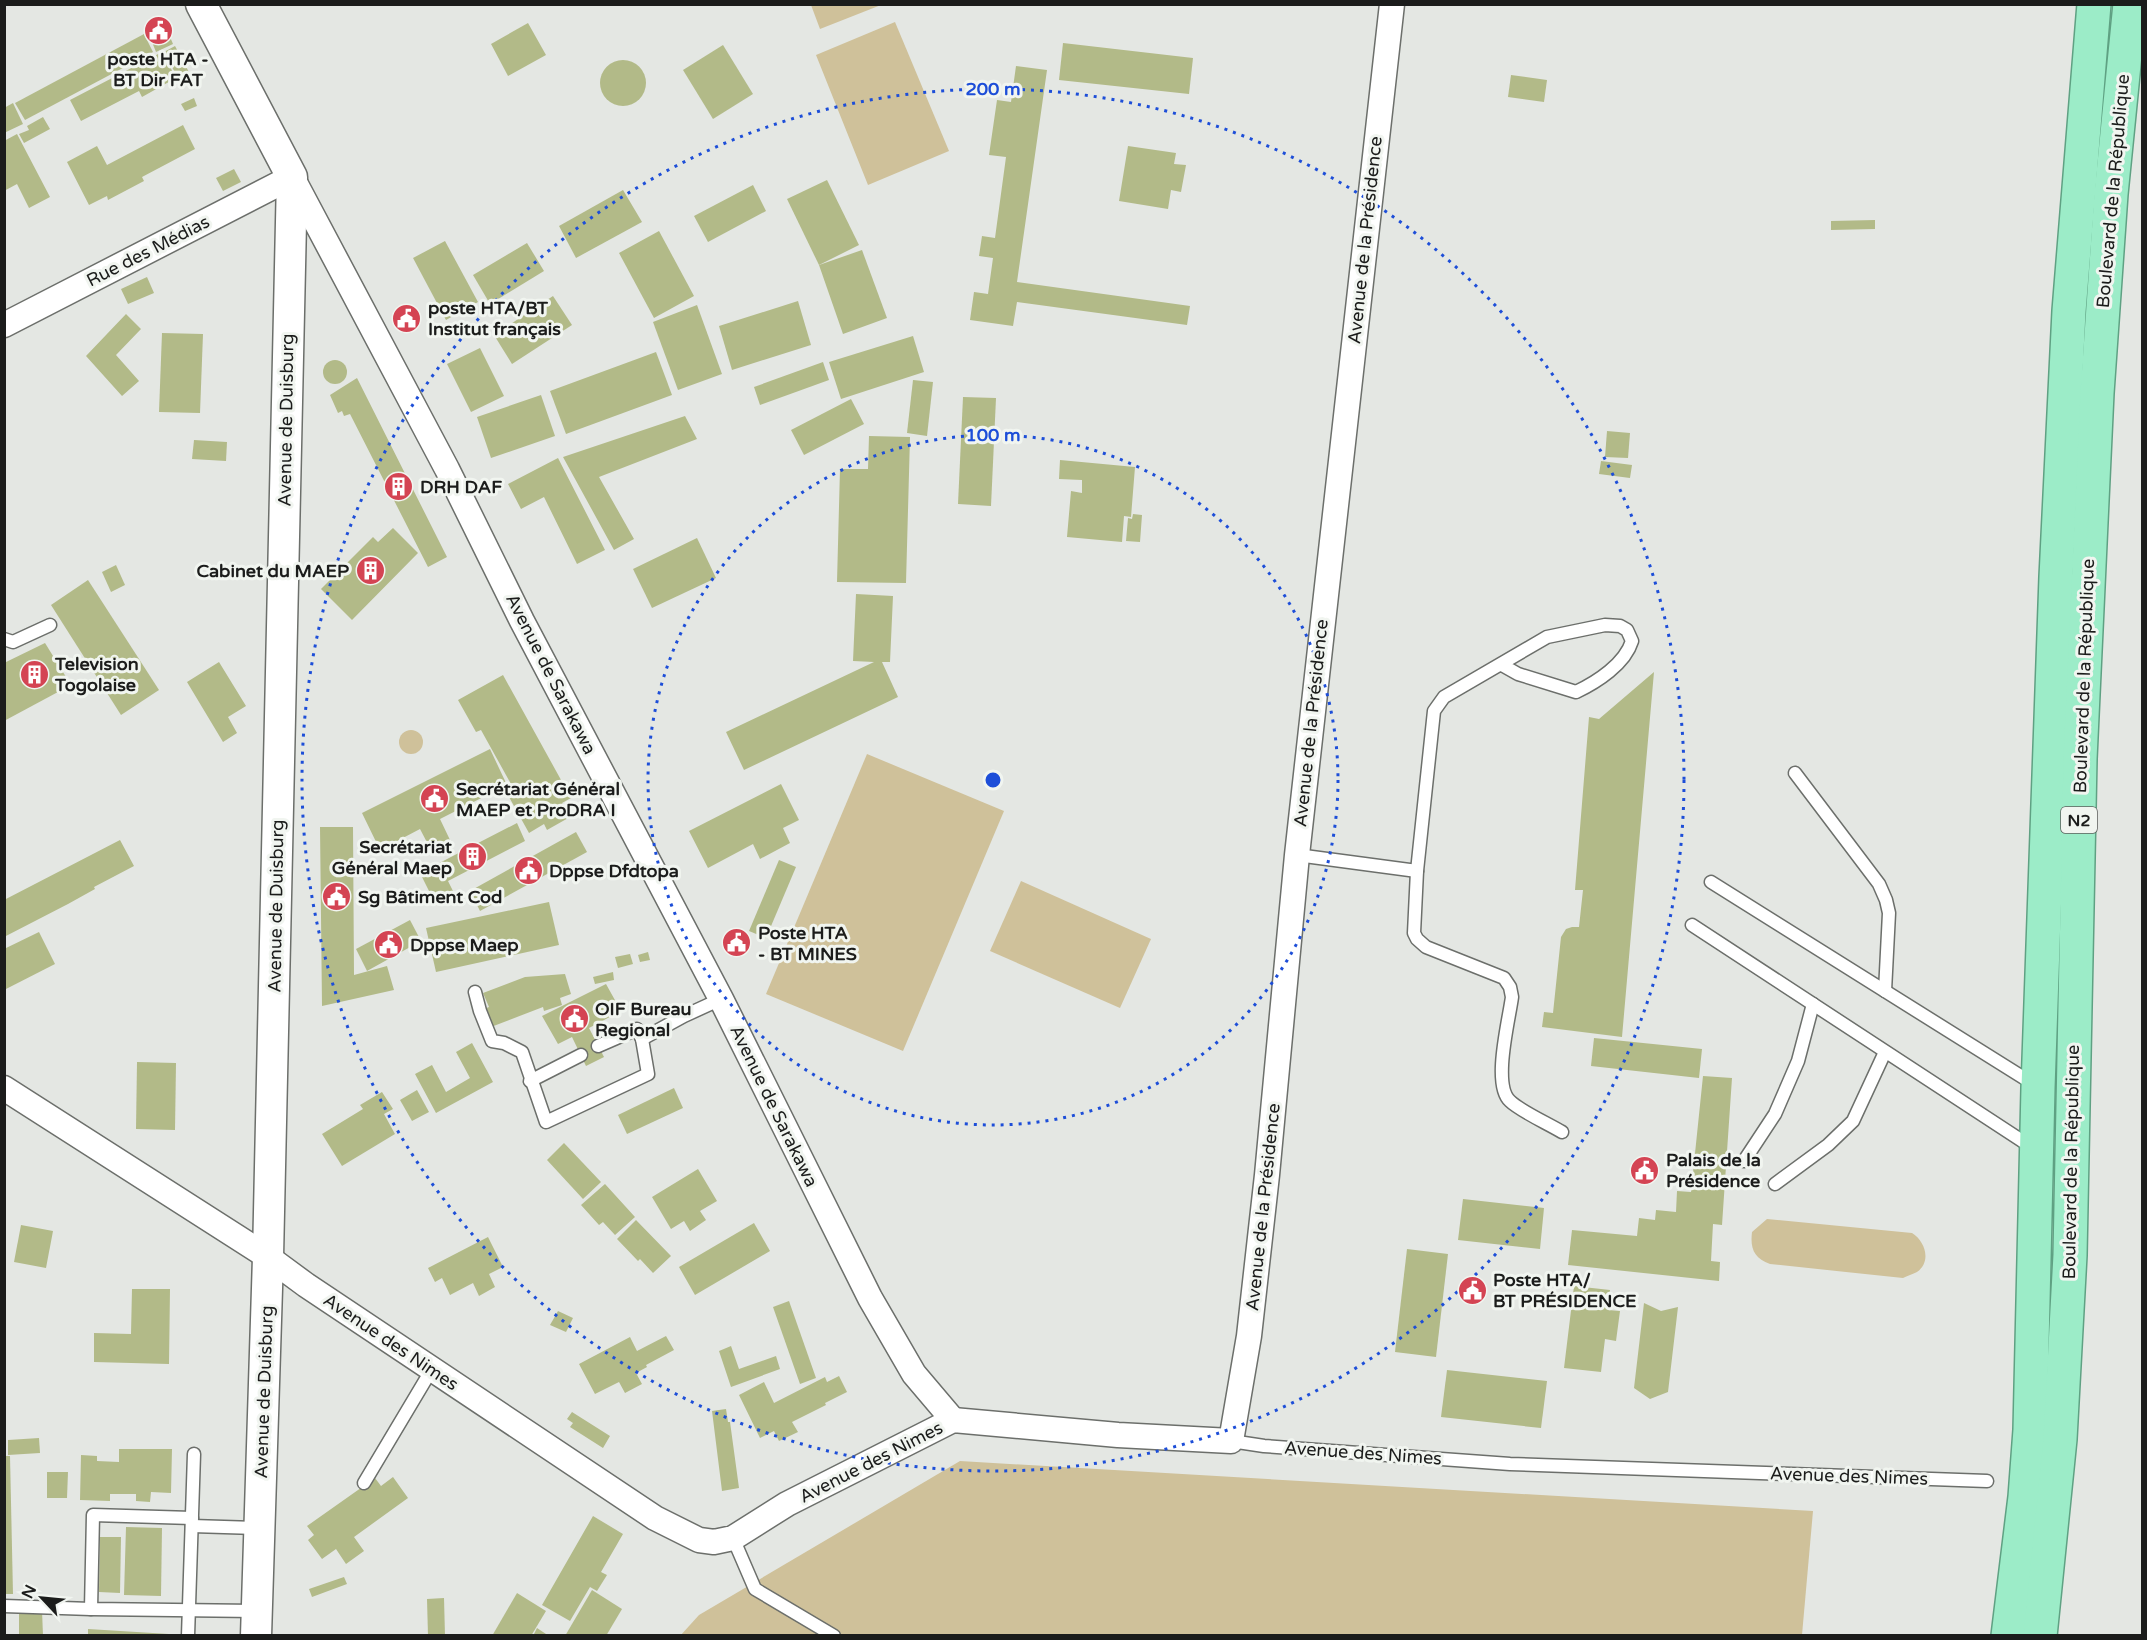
<svg xmlns="http://www.w3.org/2000/svg" width="2147" height="1640" font-family="'Varela Round',sans-serif">
<rect width="100%" height="100%" fill="#e4e7e3"/>
<g fill="#cfc19a">
<path d="M 811,5 L 881,5 L 820,29 Z"/>
<path d="M 895,22 L 949,151 L 868,185 L 816,55 Z"/>
<circle cx="411" cy="742" r="12"/>
<path d="M 867,754 L 1004,811 L 903,1051 L 766,994 Z"/>
<path d="M 1021,881 L 1151,939 L 1120,1008 L 990,951 Z"/>
<path d="M 1767,1219 L 1912,1233 C 1925,1241 1932,1261 1917,1272 C 1913,1274 1907,1276 1903,1278 L 1770,1264 C 1754,1258 1750,1249 1752,1232 Z"/>
<path d="M 960,1461 L 1813,1511 L 1802,1635 L 680,1636 L 699,1615 Z"/>
</g>
<g fill="#b2ba88">
<path d="M 528,23 L 546,55 L 508,76 L 491,44 Z"/>
<path d="M 165,25 L 173,44 L 156,52 L 148,32 Z"/>
<path d="M 144,34 L 153,52 L 25,120 L 15,103 Z"/>
<path d="M 1063,43 L 1193,58 L 1189,94 L 1059,80 Z"/>
<path d="M 723,45 L 753,94 L 713,119 L 683,70 Z"/>
<path d="M 175,46 L 191,76 L 180,82 L 164,52 Z"/>
<path d="M 162,52 L 176,78 L 142,97 L 139,91 L 81,121 L 70,100 Z"/>
<circle cx="623" cy="83" r="23"/>
<path d="M 1016,66 L 1047,70 L 1017,282 L 1190,306 L 1187,325 L 1017,302 L 1013,326 L 970,320 L 974,292 L 988,294 L 993,258 L 979,256 L 982,236 L 995,238 L 1006,157 L 989,155 L 997,100 L 1011,102 Z"/>
<path d="M 1511,75 L 1547,80 L 1544,102 L 1508,97 Z"/>
<path d="M 194,98 L 197,106 L 185,111 L 181,104 Z"/>
<path d="M 13,103 L 23,124 L 4,133 L 4,108 Z"/>
<path d="M 43,117 L 50,129 L 24,143 L 19,134 L 29,130 L 27,126 Z"/>
<path d="M 183,125 L 195,149 L 142,177 L 144,181 L 108,200 L 107,196 L 89,205 L 67,162 L 97,146 L 107,165 Z"/>
<path d="M 17,134 L 50,197 L 29,208 L 17,184 L 4,191 L 4,141 Z"/>
<path d="M 1128,146 L 1176,153 L 1174,164 L 1186,165 L 1181,192 L 1171,190 L 1168,209 L 1119,201 Z"/>
<path d="M 234,169 L 241,182 L 223,191 L 216,178 Z"/>
<path d="M 827,180 L 859,245 L 819,265 L 787,199 Z"/>
<path d="M 753,185 L 766,211 L 708,242 L 694,216 Z"/>
<path d="M 623,190 L 642,222 L 576,258 L 559,226 Z"/>
<path d="M 1875,220 L 1875,229 L 1831,230 L 1831,221 Z"/>
<path d="M 659,231 L 694,296 L 654,318 L 619,253 Z"/>
<path d="M 445,241 L 478,302 L 446,320 L 413,258 Z"/>
<path d="M 527,243 L 544,271 L 490,304 L 473,275 Z"/>
<path d="M 862,250 L 887,318 L 843,334 L 819,265 Z"/>
<path d="M 147,277 L 154,293 L 128,304 L 121,289 Z"/>
<path d="M 553,296 L 572,325 L 512,364 L 494,335 Z"/>
<path d="M 798,301 L 811,345 L 732,370 L 719,326 Z"/>
<path d="M 697,305 L 722,374 L 678,390 L 653,322 Z"/>
<path d="M 126,314 L 141,329 L 116,355 L 139,381 L 122,396 L 86,356 Z"/>
<path d="M 162,333 L 203,334 L 200,413 L 159,412 Z"/>
<path d="M 913,336 L 924,372 L 841,399 L 829,362 Z"/>
<path d="M 480,348 L 504,396 L 471,412 L 447,364 Z"/>
<path d="M 656,352 L 672,395 L 566,434 L 550,391 Z"/>
<circle cx="335" cy="372" r="12"/>
<path d="M 823,362 L 829,380 L 760,405 L 754,387 Z"/>
<path d="M 357,378 L 447,557 L 428,567 L 350,414 L 344,416 L 342,411 L 338,413 L 330,395 Z"/>
<path d="M 913,380 L 933,382 L 927,436 L 907,433 Z"/>
<path d="M 541,395 L 555,436 L 491,458 L 477,417 Z"/>
<path d="M 963,397 L 996,398 L 991,506 L 958,504 Z"/>
<path d="M 851,399 L 864,424 L 804,455 L 791,430 Z"/>
<path d="M 685,416 L 697,439 L 599,477 L 634,539 L 614,550 L 563,457 Z"/>
<path d="M 1607,431 L 1630,433 L 1628,458 L 1605,457 Z"/>
<path d="M 869,436 L 910,437 L 906,583 L 837,582 L 840,469 L 868,469 Z"/>
<path d="M 194,440 L 227,442 L 226,461 L 192,459 Z"/>
<path d="M 558,458 L 605,550 L 577,564 L 544,497 L 521,509 L 508,484 Z"/>
<path d="M 1060,460 L 1135,467 L 1131,517 L 1124,516 L 1122,542 L 1067,537 L 1071,491 L 1082,493 L 1082,480 L 1059,479 Z"/>
<path d="M 1601,461 L 1632,465 L 1630,478 L 1599,474 Z"/>
<path d="M 1133,514 L 1142,515 L 1140,542 L 1126,541 L 1128,518 L 1132,519 Z"/>
<path d="M 393,528 L 418,553 L 352,620 L 321,589 L 373,537 L 378,542 Z"/>
<path d="M 697,538 L 716,578 L 652,608 L 633,569 Z"/>
<path d="M 116,565 L 125,585 L 111,592 L 102,572 Z"/>
<path d="M 88,580 L 159,690 L 121,715 L 51,605 Z"/>
<path d="M 856,594 L 893,596 L 890,662 L 882,662 L 898,697 L 744,770 L 726,732 L 874,662 L 853,661 Z"/>
<path d="M 45,643 L 71,685 L 4,721 L 4,663 Z"/>
<path d="M 219,662 L 246,706 L 228,717 L 237,733 L 223,742 L 187,682 Z"/>
<path d="M 1654,672 L 1622,1037 L 1542,1027 L 1544,1012 L 1553,1013 L 1561,937 L 1566,929 L 1572,927 L 1579,927 L 1583,890 L 1575,890 L 1589,717 L 1599,719 Z"/>
<path d="M 503,675 L 571,798 L 562,803 L 570,817 L 547,830 L 544,824 L 529,833 L 509,797 L 516,793 L 481,730 L 476,732 L 458,700 Z"/>
<path d="M 490,749 L 507,785 L 440,819 L 450,840 L 431,850 L 420,829 L 380,850 L 362,813 Z"/>
<path d="M 781,784 L 799,820 L 783,828 L 790,843 L 760,859 L 753,844 L 708,868 L 689,831 Z"/>
<path d="M 517,823 L 525,841 L 448,881 L 454,893 L 435,903 L 420,873 Z"/>
<path d="M 320,827 L 353,827 L 354,975 L 387,966 L 394,990 L 322,1006 Z"/>
<path d="M 576,832 L 587,852 L 480,911 L 470,891 Z"/>
<path d="M 120,840 L 134,866 L 94,887 L 95,889 L 68,904 L 4,937 L 4,900 Z"/>
<path d="M 779,860 L 796,867 L 766,938 L 749,931 Z"/>
<path d="M 549,902 L 559,945 L 436,972 L 426,928 Z"/>
<path d="M 410,920 L 421,941 L 367,971 L 356,949 Z"/>
<path d="M 39,932 L 55,964 L 6,989 L 4,949 Z"/>
<path d="M 648,952 L 650,960 L 640,962 L 638,955 Z"/>
<path d="M 630,954 L 633,964 L 618,968 L 615,957 Z"/>
<path d="M 613,972 L 614,980 L 595,984 L 593,977 Z"/>
<path d="M 565,974 L 571,994 L 560,998 L 562,1005 L 544,1011 L 543,1007 L 491,1027 L 484,1009 L 489,1007 L 483,993 L 525,977 Z"/>
<path d="M 606,984 L 621,1011 L 589,1028 L 604,1057 L 586,1066 L 572,1037 L 558,1044 L 542,1016 Z"/>
<path d="M 1594,1038 L 1702,1049 L 1699,1078 L 1591,1066 Z"/>
<path d="M 472,1043 L 493,1082 L 436,1113 L 415,1074 L 432,1065 L 446,1092 L 470,1078 L 456,1052 Z"/>
<path d="M 137,1062 L 176,1063 L 175,1130 L 136,1129 Z"/>
<path d="M 1703,1076 L 1732,1078 L 1722,1225 L 1713,1224 L 1711,1261 L 1720,1262 L 1719,1281 L 1568,1265 L 1572,1230 L 1637,1236 L 1639,1218 L 1655,1220 L 1656,1210 L 1676,1212 L 1677,1191 L 1691,1192 Z"/>
<path d="M 674,1088 L 683,1108 L 627,1134 L 618,1115 Z"/>
<path d="M 417,1090 L 429,1112 L 412,1121 L 400,1100 Z"/>
<path d="M 382,1092 L 393,1109 L 384,1114 L 395,1134 L 342,1166 L 322,1134 L 363,1109 L 360,1105 Z"/>
<path d="M 564,1143 L 601,1182 L 583,1199 L 547,1160 Z"/>
<path d="M 698,1169 L 717,1201 L 700,1211 L 706,1220 L 690,1231 L 684,1221 L 671,1229 L 652,1197 Z"/>
<path d="M 605,1184 L 635,1217 L 615,1235 L 603,1222 L 599,1225 L 581,1205 Z"/>
<path d="M 1463,1199 L 1544,1208 L 1540,1249 L 1458,1240 Z"/>
<path d="M 636,1220 L 671,1256 L 653,1273 L 640,1259 L 638,1261 L 617,1239 Z"/>
<path d="M 754,1223 L 770,1251 L 695,1295 L 679,1267 Z"/>
<path d="M 21,1225 L 53,1231 L 46,1268 L 14,1262 Z"/>
<path d="M 488,1237 L 503,1267 L 489,1274 L 495,1287 L 479,1296 L 473,1283 L 450,1295 L 442,1278 L 435,1282 L 428,1268 Z"/>
<path d="M 1407,1249 L 1448,1254 L 1436,1357 L 1395,1352 Z"/>
<path d="M 1574,1286 L 1610,1290 L 1608,1310 L 1620,1311 L 1616,1341 L 1605,1339 L 1601,1372 L 1564,1368 Z"/>
<path d="M 132,1289 L 170,1289 L 169,1364 L 94,1362 L 94,1333 L 131,1334 Z"/>
<path d="M 789,1301 L 816,1378 L 800,1384 L 773,1307 Z"/>
<path d="M 1644,1303 L 1661,1311 L 1678,1307 L 1668,1392 L 1650,1399 L 1634,1388 Z"/>
<path d="M 558,1311 L 573,1318 L 566,1332 L 550,1325 Z"/>
<path d="M 666,1336 L 674,1350 L 646,1365 L 647,1367 L 636,1373 L 642,1384 L 625,1393 L 619,1382 L 595,1394 L 579,1364 L 630,1337 L 637,1351 Z"/>
<path d="M 731,1346 L 739,1369 L 776,1356 L 780,1369 L 731,1387 L 719,1351 Z"/>
<path d="M 1447,1370 L 1547,1381 L 1541,1428 L 1441,1417 Z"/>
<path d="M 839,1376 L 847,1392 L 825,1403 L 826,1405 L 792,1422 L 798,1432 L 779,1441 L 774,1431 L 760,1438 L 739,1395 L 764,1382 L 774,1403 L 825,1377 L 827,1382 Z"/>
<path d="M 726,1409 L 728,1422 L 730,1422 L 739,1488 L 722,1491 L 712,1411 Z"/>
<path d="M 572,1412 L 610,1436 L 603,1448 L 570,1427 L 573,1423 L 567,1419 Z"/>
<path d="M 39,1438 L 40,1453 L 8,1455 L 8,1440 Z"/>
<path d="M 119,1449 L 172,1449 L 171,1493 L 151,1492 L 150,1502 L 136,1501 L 136,1494 L 110,1494 L 110,1501 L 80,1500 L 81,1455 L 97,1456 L 97,1461 L 119,1462 Z"/>
<path d="M 4,1456 L 10,1456 L 13,1594 L 4,1594 Z"/>
<path d="M 47,1472 L 68,1472 L 67,1498 L 47,1498 Z"/>
<path d="M 393,1477 L 408,1498 L 354,1537 L 364,1551 L 346,1564 L 336,1549 L 322,1559 L 308,1540 L 314,1535 L 307,1526 L 375,1478 L 381,1486 Z"/>
<path d="M 593,1516 L 623,1534 L 601,1572 L 607,1575 L 597,1591 L 590,1587 L 570,1621 L 542,1605 Z"/>
<path d="M 126,1527 L 162,1528 L 161,1596 L 124,1595 Z"/>
<path d="M 100,1537 L 121,1537 L 120,1593 L 99,1592 Z"/>
<path d="M 344,1577 L 347,1584 L 312,1597 L 309,1589 Z"/>
<path d="M 592,1590 L 622,1609 L 606,1636 L 565,1636 Z"/>
<path d="M 517,1593 L 546,1611 L 531,1636 L 492,1636 Z"/>
<path d="M 444,1598 L 445,1636 L 428,1636 L 427,1599 Z"/>
<path d="M 42,1610 L 43,1636 L 19,1636 L 19,1611 Z"/>
<path d="M 537,1628 L 549,1636 L 533,1636 Z"/>
<path d="M 88,1629 L 169,1634 L 169,1636 L 88,1636 Z"/>
</g>
<g fill="none" stroke-linecap="round" stroke-linejoin="round">
<defs>
<g id="service">
<path d="M 4,639 L 13,642 L 50,625"/>
<path d="M 1795,773 L 1879,884 L 1886,900 L 1889,913 L 1885,991"/>
<path d="M 1297,855 L 1417,871 L 1434,711 L 1444,697 L 1547,637 L 1605,625 L 1620,626 L 1627,630 L 1632,641 C 1625,664 1597,682 1576,692 L 1518,674 L 1502,665"/>
<path d="M 1417,871 L 1414,933 L 1417,939 L 1426,947 L 1504,978 L 1510,987 L 1512,997 C 1509,1020 1492,1085 1510,1101 C 1520,1111 1549,1124 1562,1132"/>
<path d="M 1711,882 L 2035,1085"/>
<path d="M 1692,925 L 2033,1148"/>
<path d="M 475,992 L 480,1011 L 492,1041 L 504,1043 L 522,1052 L 546,1122 L 648,1074 L 642,1039 L 637,1029 L 598,1046"/>
<path d="M 642,1039 L 684,1016 L 721,999"/>
<path d="M 530,1081 L 581,1055"/>
<path d="M 1744,1161 L 1775,1114 L 1798,1061 L 1813,1004"/>
<path d="M 1775,1184 L 1828,1145 L 1853,1121 L 1885,1052"/>
<path d="M 1231,1441 L 1264,1446 L 1510,1464 L 1987,1481"/>
<path d="M 364,1483 L 432,1369"/>
<path d="M 192,1518 L 93,1515 L 91,1609 L 257,1611"/>
<path d="M 192,1526 L 259,1528"/>
<path d="M 733,1538 L 755,1589 L 834,1636"/>
<path d="M 4,1606 L 91,1609"/>
<path d="M 188,1636 L 194,1454"/>
</g>
<g id="minor">
<path d="M 4,325 L 292,177 L 447,469 L 522,621 L 721,999 L 870,1298 L 914,1374 L 953,1420"/>
<path d="M 4,1088 L 268,1257 L 306,1285 L 655,1518 L 699,1540 L 714,1542 L 733,1538 L 787,1504 L 953,1420 L 1118,1435 L 1231,1441 L 1249,1336 L 1267,1175 L 1297,855 L 1392,4"/>
</g>
<path id="tertiary" d="M 201,4 L 292,177 L 268,1257 L 256,1636"/>
<g id="trunk">
<path d="M 2008,1636 L 2025,1497 L 2030,1430 L 2038,1088 L 2056,577 L 2069,311 L 2094,4"/>
<path d="M 2040,1636 L 2060,1439 L 2070,1255 L 2080,759 L 2097,393 L 2111,194 L 2130,4"/>
</g>
</defs>
<use href="#service" stroke="#6c6f6b" stroke-width="15"/>
<use href="#minor" stroke="#6c6f6b" stroke-width="27"/>
<use href="#tertiary" stroke="#6c6f6b" stroke-width="33"/>
<use href="#trunk" stroke="#5fa183" stroke-width="36"/>
<use href="#service" stroke="#fff" stroke-width="12"/>
<use href="#minor" stroke="#fff" stroke-width="24"/>
<use href="#tertiary" stroke="#fff" stroke-width="30"/>
<use href="#trunk" stroke="#9cecc8" stroke-width="33"/>
</g>
<g fill="none" stroke="#1d4ed8" stroke-width="3" stroke-dasharray="3 6">
<circle cx="993" cy="780" r="345"/>
<circle cx="993" cy="780" r="691"/>
</g>
<defs>
<symbol id="civic-disc" viewBox="-11 -11 22 22"><circle r="9.5" fill="#d44453" stroke="#f1f5f0"/><path d="M-.6-6.5H3V-4.5H.6V-3L4-1V1h2V6H-6V1h2V-1L-.6-3ZM-1.2 2.5V6h2.4V2.5Z" fill="#fff"/></symbol>
<symbol id="building-disc" viewBox="-11 -11 22 22"><circle r="9.5" fill="#d44453" stroke="#f1f5f0"/><path d="M-4-6H4V6H1V3H-1V6H-4ZM-2.5-4.3h1.7v1.8h-1.7ZM.8-4.3h1.7v1.8H.8ZM-2.5-1h1.7V.8h-1.7ZM.8-1h1.7V.8H.8Z" fill="#fff"/></symbol>
</defs>
<g fill-rule="evenodd">
<use href="#civic-disc" x="142" y="14" width="33" height="33"/>
<use href="#civic-disc" x="390" y="302" width="33" height="33"/>
<use href="#building-disc" x="382" y="470" width="33" height="33"/>
<use href="#building-disc" x="354" y="554" width="33" height="33"/>
<use href="#building-disc" x="18" y="658" width="33" height="33"/>
<use href="#civic-disc" x="418" y="782" width="33" height="33"/>
<use href="#building-disc" x="456" y="840" width="33" height="33"/>
<use href="#civic-disc" x="512" y="854" width="33" height="33"/>
<use href="#civic-disc" x="320" y="880" width="33" height="33"/>
<use href="#civic-disc" x="720" y="926" width="33" height="33"/>
<use href="#civic-disc" x="372" y="928" width="33" height="33"/>
<use href="#civic-disc" x="558" y="1002" width="33" height="33"/>
<use href="#civic-disc" x="1628" y="1154" width="33" height="33"/>
<use href="#civic-disc" x="1456" y="1274" width="33" height="33"/>
</g>
<g text-anchor="middle" stroke-width="6" stroke-linejoin="round" paint-order="stroke">
<rect fill="#f1f5f0" stroke="#5b5d5b" stroke-width="1.5" x="2061" y="807" width="36" height="26" rx="4.5"/>
<g font-size="16" font-weight="bold" fill="#1b1c1b">
<text x="2079" y="826">N2</text>
</g>
<g font-size="18" font-weight="bold" fill="#1b1c1b" stroke="#f1f5f0" text-anchor="start">
<text x="158" y="65" text-anchor="middle">poste HTA -<tspan x="158" dy="21">BT Dir FAT</tspan></text>
<text x="428" y="314">poste HTA/BT<tspan x="428" dy="21">Institut français</tspan></text>
<text x="420" y="493">DRH DAF</text>
<text x="349" y="577" text-anchor="end">Cabinet du MAEP</text>
<text x="55" y="670">Television<tspan x="55" dy="21">Togolaise</tspan></text>
<text x="456" y="795">Secrétariat Général<tspan x="456" dy="21">MAEP et ProDRA I</tspan></text>
<text x="452" y="853" text-anchor="end">Secrétariat<tspan x="452" dy="21">Général Maep</tspan></text>
<text x="549" y="877">Dppse Dfdtopa</text>
<text x="358" y="903">Sg Bâtiment Cod</text>
<text x="758" y="939">Poste HTA<tspan x="758" dy="21">- BT MINES</tspan></text>
<text x="410" y="951">Dppse Maep</text>
<text x="595" y="1015">OIF Bureau<tspan x="595" dy="21">Regional</tspan></text>
<text x="1666" y="1166">Palais de la<tspan x="1666" dy="21">Présidence</tspan></text>
<text x="1493" y="1286">Poste HTA/<tspan x="1493" dy="21">BT PRÉSIDENCE</tspan></text>
</g>
<g font-size="18" fill="#1b1c1b" stroke="#f1f5f0">
<text transform="translate(2113 191) rotate(-85)" y="6">Boulevard de la République</text>
<text transform="translate(1365 240) rotate(-84)" y="6">Avenue de la Présidence</text>
<text transform="translate(148 251) rotate(-27)" y="6">Rue des Médias</text>
<text transform="translate(286 420) rotate(-89)" y="6">Avenue de Duisburg</text>
<text transform="translate(551 674) rotate(63)" y="6">Avenue de Sarakawa</text>
<text transform="translate(2084 676) rotate(-88)" y="6">Boulevard de la République</text>
<text transform="translate(1311 723) rotate(-84)" y="6">Avenue de la Présidence</text>
<text transform="translate(276 906) rotate(-89)" y="6">Avenue de Duisburg</text>
<text transform="translate(774 1106) rotate(64)" y="6">Avenue de Sarakawa</text>
<text transform="translate(2071 1162) rotate(-89)" y="6">Boulevard de la République</text>
<text transform="translate(1263 1207) rotate(-84)" y="6">Avenue de la Présidence</text>
<text transform="translate(391 1342) rotate(34)" y="6">Avenue des Nimes</text>
<text transform="translate(264 1392) rotate(-88)" y="6">Avenue de Duisburg</text>
<text transform="translate(1363 1453) rotate(4)" y="6">Avenue des Nimes</text>
<text transform="translate(871 1462) rotate(-27)" y="6">Avenue des Nimes</text>
<text transform="translate(1849 1476) rotate(2)" y="6">Avenue des Nimes</text>
</g>
</g>
<circle cx="993" cy="780" r="9" fill="#1d4ed8" stroke="#f1f5f0" stroke-width="3"/>
<g font-size="18" text-anchor="middle" font-weight="bold" fill="#1d4ed8" stroke="#f1f5f0" stroke-width="6" stroke-linejoin="round" paint-order="stroke">
<text x="993" y="95">200 m</text>
<text x="993" y="441">100 m</text>
</g>
<rect width="2147" height="1640" fill="none" stroke="#1b1c1b" stroke-width="12"/>
<g transform="translate(42 1598) rotate(296)" stroke="#f1f5f0" stroke-width="4.5" paint-order="stroke">
<path d="M0-4.5L10 22L0 15L-10 22Z" fill="#1b1c1b"/>
<text y="-9" font-size="16" font-weight="bold" text-anchor="middle" fill="#1b1c1b">N</text>
</g>
</svg>
